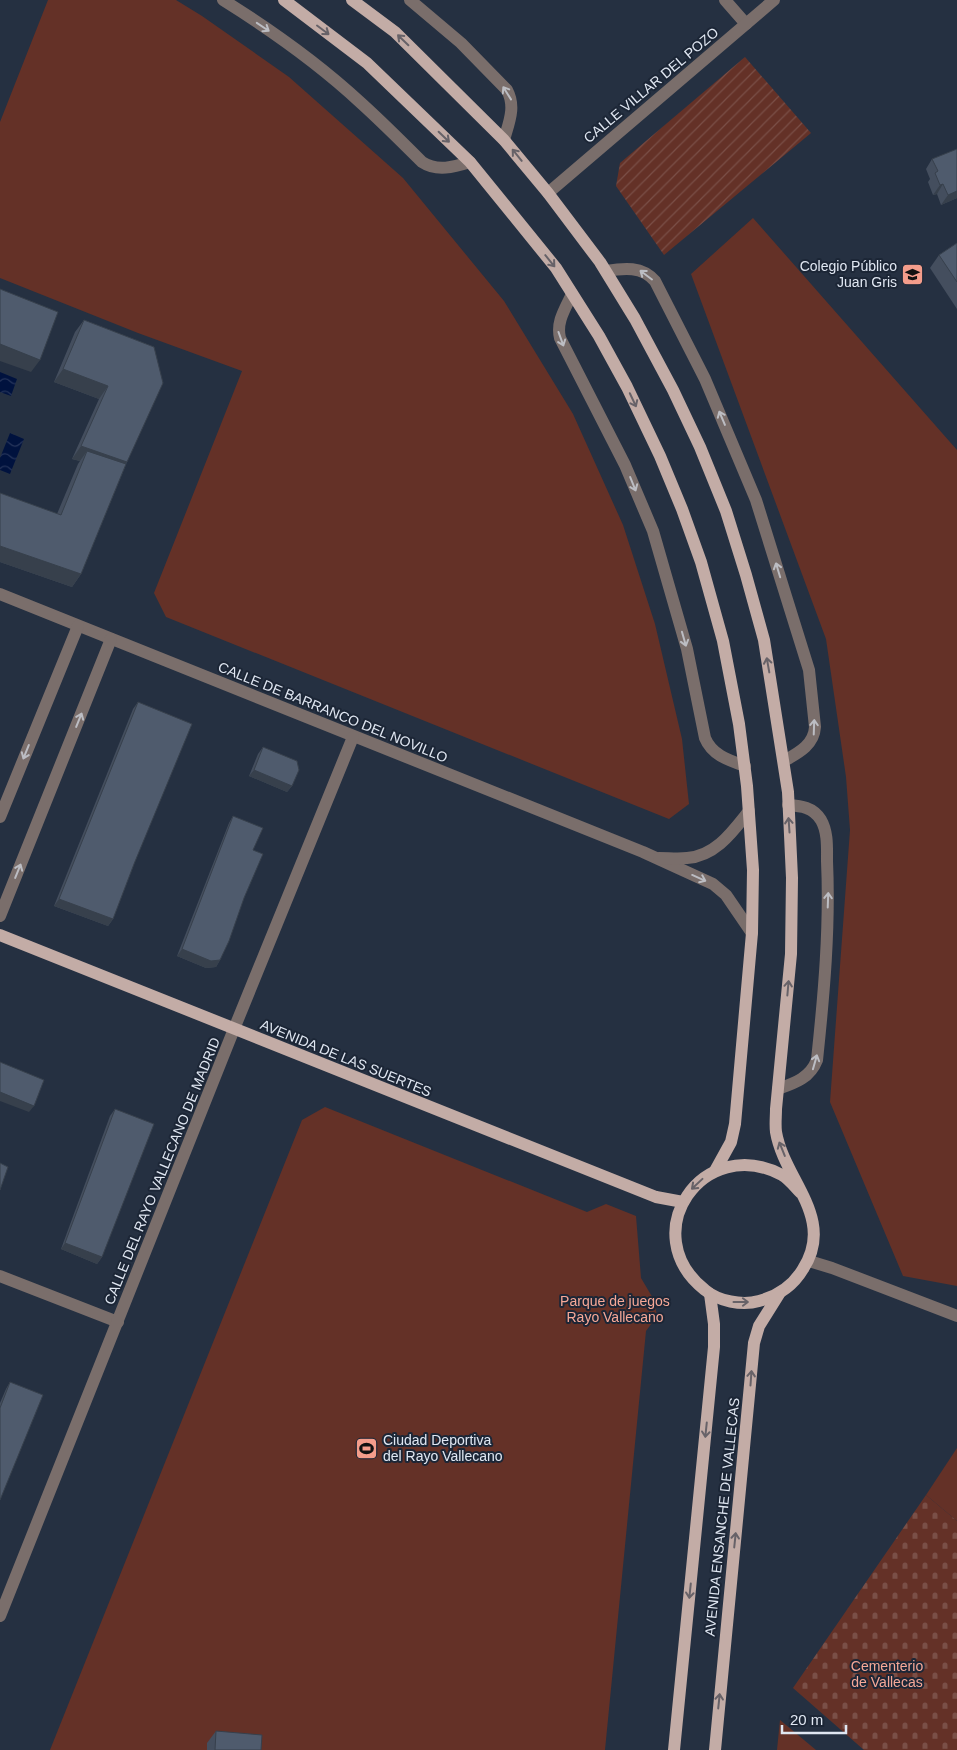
<svg xmlns="http://www.w3.org/2000/svg" width="957" height="1750" font-family="Arial,sans-serif">
<defs>
<pattern id="cemetery-stones" width="16" height="16" patternUnits="userSpaceOnUse" patternTransform="scale(1.25)"><rect width="16" height="16" fill="#643127"/><path d="M2 7V4a2 2 0 0 1 4 0v3zM10 15v-3a2 2 0 0 1 4 0v3z" fill="#7a4f47"/></pattern>
<pattern id="garden-furrows" width="10" height="10" patternUnits="userSpaceOnUse" patternTransform="scale(1.25)"><rect width="10" height="10" fill="#643127"/><path d="M-1 1l2-2M0 10L10 0M9 11l2-2" fill="none" stroke="#7a4f47"/></pattern>
<pattern id="water-waves" width="16" height="10" patternUnits="userSpaceOnUse" patternTransform="scale(1.25)"><rect width="16" height="10" fill="#00123e"/><path d="M0 5q4-4 8 0t8 0" fill="none" stroke="#25345a"/></pattern>
</defs>
<rect width="100%" height="100%" fill="#253041"/>
<g fill="#643127">
<path d="M 48,0 L 176,0 L 202,16 L 289,77 L 403,178 L 504,301 L 573,414 L 623,525 L 655,624 L 682,739 L 689,804 L 669,819 L 166,617 L 154,593 L 242,371 L 138,333 L 0,278 L 0,122 Z"/>
<path d="M 753,218 L 957,450 L 957,1286 L 903,1276 L 830,1102 L 850,830 L 846,777 L 826,639 L 691,274 Z"/>
<path d="M 325,1107 L 587,1212 L 606,1204 L 636,1216 L 641,1278 L 654,1300 L 657,1316 L 646,1331 L 605,1750 L 50,1750 L 302,1120 Z"/>
<path d="M 957,1448 L 957,1521 L 926,1495 Z"/>
<path d="M 780,1720 L 816,1750 L 777,1750 Z"/>
</g>
<path fill="url(#cemetery-stones)" d="M 926,1495 L 957,1521 L 957,1750 L 864,1750 L 793,1688 Z"/>
<path fill="url(#garden-furrows)" d="M 745,57 L 811,133 L 664,255 L 616,186 L 620,163 Z"/>
<g fill="url(#water-waves)">
<path d="M 0,372 L 17,379 L 11,396 L 0,392 Z"/>
<path d="M 10,433 L 24,439 L 10,474 L 0,470 L 0,458 Z"/>
</g>
<g fill="none" stroke-linecap="round" stroke-linejoin="round">
<g stroke="#7a6e6b" stroke-width="12">
<path d="M 223,0 C 271,30 319,64 361,103 C 382,122 402,142 422,162 C 437,172 454,167 470,162"/>
<path d="M 410,0 L 461,43 L 507,90 C 516,107 509,122 504,140"/>
<path d="M 725,0 L 746,24"/>
<path d="M 548,193 L 774,0"/>
<path d="M 606,271 C 624,268 642,266 655,281 L 705,379 L 756,500 L 809,670 L 815,727 C 814,745 798,753 784,761"/>
<path d="M 572,294 C 565,309 556,322 560,338 L 625,465 L 653,531 L 687,649 L 705,738 C 712,755 728,760 745,766"/>
<path d="M 0,594 L 643,852 L 713,884 L 726,895 L 752,933"/>
<path d="M 0,817 L 78,626"/>
<path d="M 659,858 C 669,858 678,859 687,858 C 716,856 733,831 749,811"/>
<path d="M 0,916 L 111,639"/>
<path d="M 778,1089 C 795,1083 810,1078 817,1060 C 824,994 830,927 827,861 C 827,848 828,832 821,820 C 813,807 801,806 788,805"/>
<path d="M 809,1261 L 832,1268 L 957,1316"/>
<path d="M 0,1276 L 118,1322"/>
<path d="M 0,1616 L 234,1029 L 353,737"/>
</g>
<g stroke="#c3aca6" stroke-width="12">
<path d="M 284,0 L 367,63 L 470,162 L 556,268 L 599,336 L 627,387 L 660,456 L 682,509 L 701,562 L 723,641 L 739,724 L 747,786 L 753,870 L 752,933 L 735,1124 L 731,1142 L 715,1171"/>
<path d="M 352,0 L 395,32 L 504,140 L 548,193 L 600,262 L 635,319 L 673,390 L 700,447 L 726,511 L 746,575 L 764,640 L 788,792 L 792,878 L 791,954 L 776,1109 C 776,1117 775,1124 776,1132 C 784,1180 836,1218 803,1269 C 793,1286 778,1296 759,1301 C 742,1306 718,1301 705,1290 C 634,1234 703,1133 782,1175 C 789,1179 795,1187 801,1193"/>
<path d="M 0,935 L 656,1197 L 683,1202"/>
<path d="M 674,1750 L 714,1347 L 714,1324 L 710,1294"/>
<path d="M 715,1750 L 754,1343 L 759,1326 L 779,1294"/>
</g>
</g>
<g fill="#444e5e">
<path d="M 932,159 L 957,198 L 941,205 L 937,194 L 933,195 L 928,182 L 930,179 L 926,169 Z"/>
<path d="M 957,243 L 957,309 L 930,268 L 939,255 Z"/>
<path d="M 84,320 L 154,347 L 127,462 L 81,574 L 72,587 L 0,562 L 0,493 L 57,514 L 78,464 L 80,461 L 72,459 L 99,399 L 54,382 L 75,332 Z"/>
<path d="M 138,702 L 134,864 L 113,919 L 108,926 L 54,906 L 133,709 Z"/>
<path d="M 263,747 L 292,786 L 287,792 L 249,776 L 258,754 Z"/>
<path d="M 233,816 L 253,850 L 244,898 L 220,960 L 216,967 L 206,968 L 177,956 L 229,823 Z"/>
<path d="M 115,1109 L 102,1257 L 97,1264 L 61,1249 L 110,1116 Z"/>
<path d="M 10,1382 L 0,1500 L 0,1403 L 6,1389 Z"/>
<path d="M 216,1731 L 261,1750 L 207,1750 L 207,1743 Z"/>
</g>
<g fill="#37404c">
<path d="M 943,184 L 937,194 L 933,195 L 940,185 Z"/>
<path d="M 957,191 L 957,198 L 941,205 L 948,195 Z"/>
<path d="M 0,344 L 40,360 L 31,372 L 0,361 Z"/>
<path d="M 63,369 L 108,386 L 99,399 L 54,382 Z"/>
<path d="M 81,446 L 127,462 L 118,474 L 87,451 L 80,461 L 72,459 Z"/>
<path d="M 0,546 L 81,574 L 72,587 L 0,562 Z"/>
<path d="M 254,770 L 292,786 L 287,792 L 249,776 Z"/>
<path d="M 59,899 L 113,919 L 108,926 L 54,906 Z"/>
<path d="M 182,949 L 220,960 L 216,967 L 206,968 L 177,956 Z"/>
<path d="M 0,1092 L 34,1106 L 29,1112 L 0,1101 Z"/>
<path d="M 65,1243 L 102,1257 L 97,1264 L 61,1249 Z"/>
</g>
<g fill="#4f5b6d" stroke="#37404c">
<path d="M 957,149 L 957,191 L 948,195 L 943,184 L 940,185 L 935,173 L 938,171 L 932,159 Z"/>
<path d="M 957,243 L 957,282 L 939,255 Z"/>
<path d="M 0,289 L 58,312 L 40,360 L 0,344 Z"/>
<path d="M 84,320 L 154,347 L 163,383 L 127,462 L 81,446 L 108,386 L 63,369 Z"/>
<path d="M 87,451 L 126,464 L 81,574 L 0,546 L 0,493 L 61,515 Z"/>
<path d="M 138,702 L 192,724 L 134,864 L 113,919 L 59,899 Z"/>
<path d="M 263,747 L 297,761 L 299,770 L 292,786 L 254,770 Z"/>
<path d="M 233,816 L 263,828 L 253,850 L 263,854 L 244,898 L 229,941 L 220,960 L 211,961 L 182,949 Z"/>
<path d="M 0,1062 L 44,1080 L 34,1106 L 0,1092 Z"/>
<path d="M 115,1109 L 154,1124 L 102,1257 L 65,1243 Z"/>
<path d="M 0,1163 L 8,1167 L 0,1190 Z"/>
<path d="M 10,1382 L 43,1395 L 0,1500 L 0,1408 Z"/>
<path d="M 216,1731 L 262,1735 L 261,1750 L 215,1750 Z"/>
</g>
<defs><path id="oneway-shaft" d="M-6 0H5M1.5-3L5.5 0L1.5 3" fill="none" stroke-width="1.6" stroke-linecap="round" stroke-linejoin="round" transform="scale(1.25)"/></defs>
<g stroke="#bcbdc3">
<use href="#oneway-shaft" transform="translate(263 27) rotate(34)"/>
<use href="#oneway-shaft" transform="translate(507 93) rotate(-122)"/>
<use href="#oneway-shaft" transform="translate(646 275) rotate(-143)"/>
<use href="#oneway-shaft" transform="translate(561 339) rotate(70)"/>
<use href="#oneway-shaft" transform="translate(722 418) rotate(-113)"/>
<use href="#oneway-shaft" transform="translate(633 484) rotate(68)"/>
<use href="#oneway-shaft" transform="translate(778 570) rotate(-107)"/>
<use href="#oneway-shaft" transform="translate(684 639) rotate(74)"/>
<use href="#oneway-shaft" transform="translate(79 720) rotate(-68)"/>
<use href="#oneway-shaft" transform="translate(814 727) rotate(-88)"/>
<use href="#oneway-shaft" transform="translate(26 752) rotate(112)"/>
<use href="#oneway-shaft" transform="translate(18 871) rotate(-68)"/>
<use href="#oneway-shaft" transform="translate(699 878) rotate(24)"/>
<use href="#oneway-shaft" transform="translate(828 900) rotate(-88)"/>
<use href="#oneway-shaft" transform="translate(815 1062) rotate(-74)"/>
</g>
<g stroke="#676268">
<use href="#oneway-shaft" transform="translate(323 30) rotate(37)"/>
<use href="#oneway-shaft" transform="translate(403 40) rotate(-136)"/>
<use href="#oneway-shaft" transform="translate(444 137) rotate(44)"/>
<use href="#oneway-shaft" transform="translate(517 155) rotate(-129)"/>
<use href="#oneway-shaft" transform="translate(550 261) rotate(51)"/>
<use href="#oneway-shaft" transform="translate(633 400) rotate(65)"/>
<use href="#oneway-shaft" transform="translate(768 665) rotate(-100)"/>
<use href="#oneway-shaft" transform="translate(789 825) rotate(-94)"/>
<use href="#oneway-shaft" transform="translate(788 988) rotate(-85)"/>
<use href="#oneway-shaft" transform="translate(782 1149) rotate(-112)"/>
<use href="#oneway-shaft" transform="translate(697 1184) rotate(137)"/>
<use href="#oneway-shaft" transform="translate(741 1302)"/>
<use href="#oneway-shaft" transform="translate(751 1378) rotate(-86)"/>
<use href="#oneway-shaft" transform="translate(706 1430) rotate(96)"/>
<use href="#oneway-shaft" transform="translate(735 1540) rotate(-84)"/>
<use href="#oneway-shaft" transform="translate(690 1591) rotate(96)"/>
<use href="#oneway-shaft" transform="translate(719 1701) rotate(-84)"/>
</g>
<defs>
<symbol id="school-square" viewBox="-11 -11 22 22"><rect x="-9" y="-9" width="18" height="18" rx="4" fill="#f49d8b" stroke="#1c2636"/><path d="M0-5L7-2L0 1L-7-2ZM-4 1L0 2.5L4 1V4Q0 6-4 4Z" fill="#111"/></symbol>
<symbol id="stadium-square" viewBox="-11 -11 22 22"><rect x="-9" y="-9" width="18" height="18" rx="4" fill="#f49d8b" stroke="#1c2636"/><path d="M0-5a6.5 5 0 1 0 0 10a6.5 5 0 1 0 0-10ZM-3.5-1.8h7v3.6h-7Z" fill="#111"/></symbol>
</defs>
<g fill-rule="evenodd">
<use href="#school-square" x="900" y="262" width="25" height="25"/>
<use href="#stadium-square" x="354" y="1436" width="25" height="25"/>
</g>
<g text-anchor="middle" stroke-width="4" stroke-linejoin="round" paint-order="stroke">
<g font-size="14" fill="#e0e7f2" stroke="#1c2636">
<text transform="translate(651 85) rotate(-40)" y="5">CALLE VILLAR DEL POZO</text>
<text transform="translate(333 712) rotate(22)" y="5">CALLE DE BARRANCO DEL NOVILLO</text>
<text transform="translate(346 1058) rotate(22)" y="5">AVENIDA DE LAS SUERTES</text>
<text transform="translate(162 1171) rotate(-68)" y="5">CALLE DEL RAYO VALLECANO DE MADRID</text>
<text transform="translate(722 1517) rotate(-84)" y="5">AVENIDA ENSANCHE DE VALLECAS</text>
</g>
<g font-size="14" fill="#e0e7f2" stroke="#1c2636" text-anchor="end">
<text x="897" y="271">Colegio Público<tspan x="897" dy="16">Juan Gris</tspan></text>
<text x="383" y="1445" text-anchor="start">Ciudad Deportiva<tspan x="383" dy="16">del Rayo Vallecano</tspan></text>
</g>
<g font-size="14" fill="#f7a897" stroke="#1c2636">
<text x="615" y="1306">Parque de juegos<tspan x="615" dy="16">Rayo Vallecano</tspan></text>
<text x="887" y="1671">Cementerio<tspan x="887" dy="16">de Vallecas</tspan></text>
</g>
</g>
<path d="M782 1725v8h64v-8" fill="none" stroke="#e0e7f2" stroke-width="2.5"/>
<text x="790" y="1725" font-size="15" fill="#e0e7f2" stroke="#1c2636" stroke-width="4" paint-order="stroke">20 m</text>
</svg>
